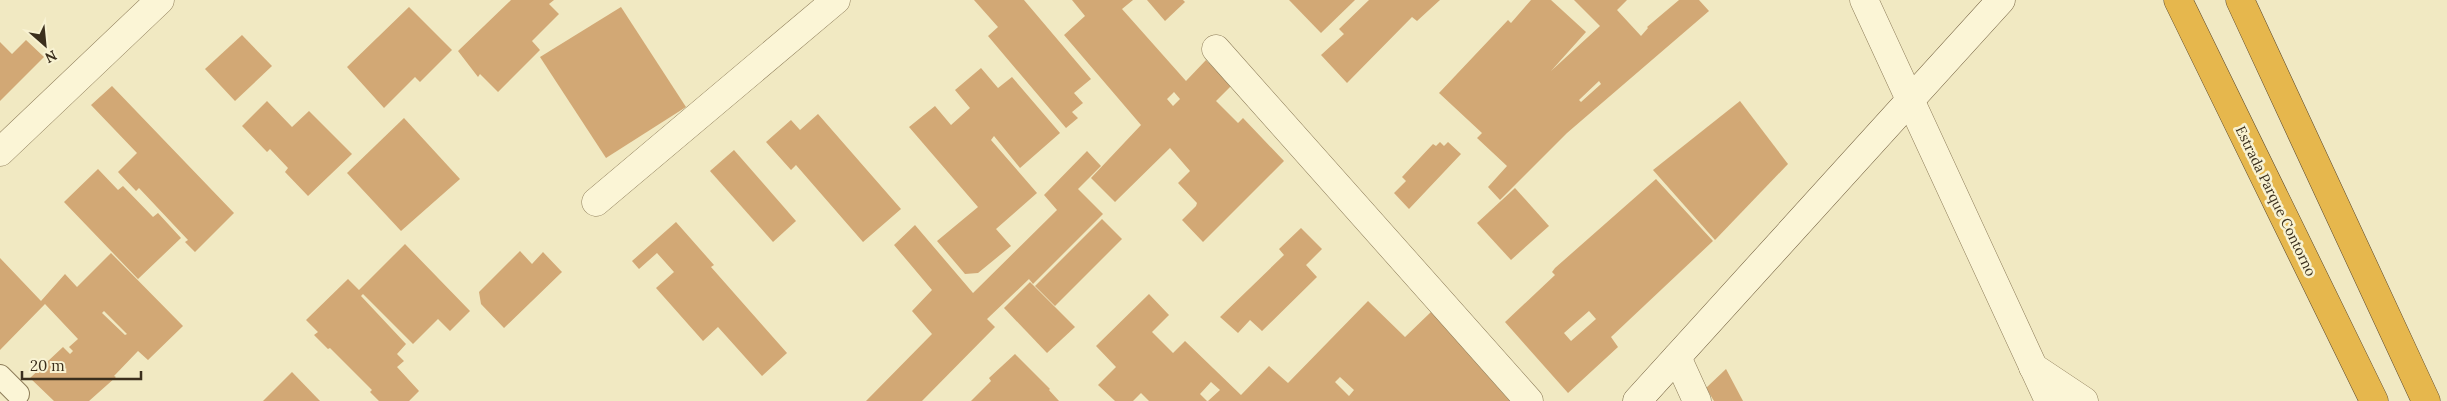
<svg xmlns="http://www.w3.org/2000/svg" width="2447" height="401" font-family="Lora,serif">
<rect width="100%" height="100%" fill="#f1e9c2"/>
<g fill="#d2a875" fill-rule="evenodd">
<path d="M 511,0 L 554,0 L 549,4 L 559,14 L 532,41 L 540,50 L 498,92 L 480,74 L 478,77 L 458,51 Z"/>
<path d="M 974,0 L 1024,0 L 1091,79 L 1074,93 L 1083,103 L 1072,112 L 1078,118 L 1066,128 L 988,36 L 998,27 Z"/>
<path d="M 1072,0 L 1133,0 L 1122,9 L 1186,81 L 1206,60 L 1231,86 L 1216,101 L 1238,123 L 1243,118 L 1284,161 L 1203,242 L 1182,220 L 1196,206 L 1197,203 L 1178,183 L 1190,171 L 1170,148 L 1115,202 L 1091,178 L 1141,125 L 1064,35 L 1085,16 ZM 1174,92 L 1180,99 L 1173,106 L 1167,99 Z"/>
<path d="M 1147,0 L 1183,0 L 1185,2 L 1165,21 Z"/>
<path d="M 1289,0 L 1355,0 L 1321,33 Z"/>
<path d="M 1369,0 L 1440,0 L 1417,21 L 1412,17 L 1347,83 L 1321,55 L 1344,34 L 1339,29 Z"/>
<path d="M 1531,0 L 1551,0 L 1586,32 L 1551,71 L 1600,26 L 1574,0 L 1627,0 L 1617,10 L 1641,36 L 1648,28 L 1647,27 L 1679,0 L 1699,0 L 1709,11 L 1567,133 L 1500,200 L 1488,187 L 1507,166 L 1477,138 L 1482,133 L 1439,93 L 1508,20 L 1511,23 ZM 1599,81 L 1601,84 L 1581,102 L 1579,100 Z"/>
<path d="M 409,7 L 452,50 L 420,82 L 415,77 L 384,108 L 347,67 Z"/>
<path d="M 621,7 L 686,107 L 606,158 L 540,57 Z"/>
<path d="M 242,35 L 272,66 L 235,101 L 205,69 Z"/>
<path d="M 26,40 L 44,57 L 0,101 L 0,42 L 12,54 Z"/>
<path d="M 981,68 L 998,88 L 1012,77 L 1060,133 L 1020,168 L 994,136 L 991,140 L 1037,193 L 996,229 L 1011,246 L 978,273 L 965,274 L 937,241 L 978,207 L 909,127 L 935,106 L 951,125 L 970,108 L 955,90 Z"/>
<path d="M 112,86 L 234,213 L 195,252 L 185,242 L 188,240 L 139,188 L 136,191 L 118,172 L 137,153 L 91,105 Z"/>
<path d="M 267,101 L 292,127 L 309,111 L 352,154 L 308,196 L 285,172 L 288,168 L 270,149 L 267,152 L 242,126 Z"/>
<path d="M 1740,101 L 1788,164 L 1715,240 L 1653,170 Z"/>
<path d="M 818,114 L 901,209 L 863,242 L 796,165 L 791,170 L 766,142 L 791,120 L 800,130 Z"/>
<path d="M 404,118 L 460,179 L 401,231 L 347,173 Z"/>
<path d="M 1440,142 L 1444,146 L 1448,142 L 1461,154 L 1409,209 L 1394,193 L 1406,181 L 1402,177 L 1433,144 L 1436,146 Z"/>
<path d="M 734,150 L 796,221 L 773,242 L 710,171 Z"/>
<path d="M 1087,151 L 1101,166 L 1078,189 L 1103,214 L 1033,284 L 1029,279 L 987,319 L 995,327 L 922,401 L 866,401 L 932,334 L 912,311 L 932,290 L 894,245 L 915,225 L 973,293 L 1057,210 L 1044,195 Z"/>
<path d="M 98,169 L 118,190 L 123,186 L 153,217 L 158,213 L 181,238 L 138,279 L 64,202 Z"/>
<path d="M 1656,179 L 1713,241 L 1611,337 L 1618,347 L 1568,393 L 1505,322 L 1555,275 L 1552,272 L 1555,268 ZM 1589,311 L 1596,319 L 1571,341 L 1564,333 Z"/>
<path d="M 1515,188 L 1549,226 L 1511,260 L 1477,223 Z"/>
<path d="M 1102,219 L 1122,239 L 1055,306 L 1035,286 Z"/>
<path d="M 676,222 L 714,265 L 711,267 L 787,353 L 762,376 L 718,327 L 703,341 L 656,288 L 674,272 L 657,253 L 639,269 L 632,261 Z"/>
<path d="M 1301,228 L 1322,249 L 1306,265 L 1317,277 L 1262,331 L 1250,320 L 1238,333 L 1220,317 L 1284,255 L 1279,249 Z"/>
<path d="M 405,244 L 470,311 L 450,331 L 438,319 L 413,344 L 363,294 L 361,296 L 406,344 L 397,354 L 404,361 L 397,367 L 419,391 L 409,401 L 379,401 L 370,392 L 372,390 L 330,348 L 328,349 L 314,335 L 318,332 L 306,320 L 348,279 L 359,290 Z"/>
<path d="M 520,251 L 532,264 L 543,252 L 562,272 L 504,328 L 481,304 L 479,292 Z"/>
<path d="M 111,253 L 183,326 L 148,360 L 138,351 L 114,376 L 116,377 L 89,401 L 54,401 L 30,378 L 63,347 L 70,354 L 73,351 L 69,347 L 78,339 L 45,304 L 0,350 L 0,258 L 41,301 L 65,274 L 77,287 ZM 104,311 L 127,334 L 125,335 L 102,313 Z"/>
<path d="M 1030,282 L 1075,327 L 1047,353 L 1004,308 Z"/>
<path d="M 1149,294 L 1169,315 L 1152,332 L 1173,353 L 1185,341 L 1241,395 L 1269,366 L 1288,383 L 1368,301 L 1405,337 L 1432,311 L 1510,401 L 1208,401 L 1220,390 L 1211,382 L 1200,394 L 1207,401 L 1149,401 L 1141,393 L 1133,401 L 1115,401 L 1098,385 L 1116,367 L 1096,346 ZM 1340,377 L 1354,390 L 1349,396 L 1335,382 Z"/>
<path d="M 1015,354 L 1050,389 L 1049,390 L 1059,401 L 971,401 L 991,381 L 989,378 Z"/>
<path d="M 1726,369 L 1743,401 L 1714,401 L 1706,388 Z"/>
<path d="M 292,372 L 320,401 L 263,401 Z"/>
</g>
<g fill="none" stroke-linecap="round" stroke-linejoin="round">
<defs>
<path id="lane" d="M 0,376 L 18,394"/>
<g id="street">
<path d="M 1864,0 L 2049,401"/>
<path d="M 1216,49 L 1529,401"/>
<path d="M 0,152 L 160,0"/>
<path d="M 596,202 L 836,0"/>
<path d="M 1677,357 L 1697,401"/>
<path d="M 2033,367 L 2084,401"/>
</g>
<path id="secondary" d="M 1637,401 L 2001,0"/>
<g id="highway">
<path d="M 2178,0 L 2374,401"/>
<path d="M 2240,0 L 2426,401"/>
</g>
</defs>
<use href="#lane" stroke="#8c7b58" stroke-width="24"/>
<use href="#street" stroke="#8c7b58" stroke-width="29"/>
<use href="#secondary" stroke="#6e5b3b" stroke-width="29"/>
<use href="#highway" stroke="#5a472c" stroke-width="29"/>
<use href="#lane" stroke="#fbf5d6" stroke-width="22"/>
<use href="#street" stroke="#fbf5d6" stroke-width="28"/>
<use href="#secondary" stroke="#fbf5d6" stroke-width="28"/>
<use href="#highway" stroke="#e6b74d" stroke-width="28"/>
</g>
<g text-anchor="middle" stroke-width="5" stroke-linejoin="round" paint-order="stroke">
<g font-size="14" fill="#3b2f1d" stroke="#f8f2d2">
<text transform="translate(2276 201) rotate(64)" y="5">Estrada Parque Contorno</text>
</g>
</g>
<g transform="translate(45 45) rotate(153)" stroke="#f8f2d2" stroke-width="4" paint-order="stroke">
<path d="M0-4L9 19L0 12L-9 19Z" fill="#3b2f1d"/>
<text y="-8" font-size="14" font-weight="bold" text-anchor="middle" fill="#3b2f1d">N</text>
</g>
<path d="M22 371v8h119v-8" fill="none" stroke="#3b2f1d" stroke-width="2.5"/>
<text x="30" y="371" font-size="15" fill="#3b2f1d" stroke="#f8f2d2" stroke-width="4" paint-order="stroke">20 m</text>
</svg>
